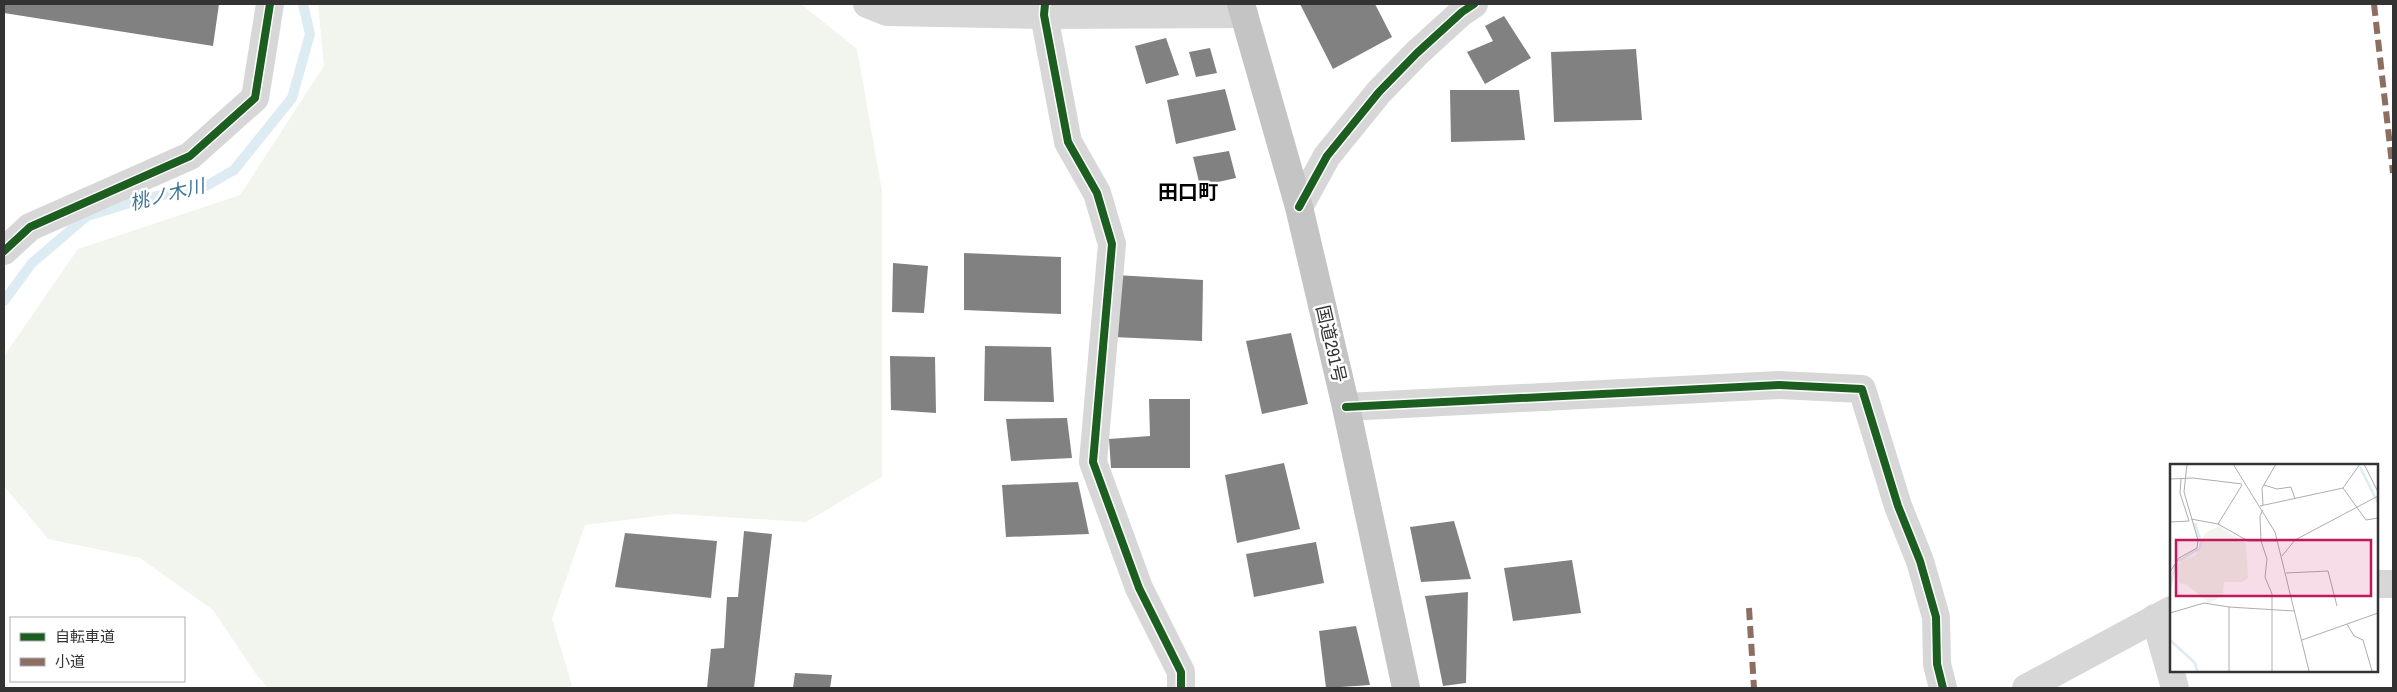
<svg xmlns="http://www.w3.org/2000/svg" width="2397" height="692" font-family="'Archivo Narrow','Noto Sans JP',sans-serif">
<rect width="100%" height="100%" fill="#fff"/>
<path fill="#f1f5ed" d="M 318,4 L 801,4 L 857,49 L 882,191 L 882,477 L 806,522 L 673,514 L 585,525 L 552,619 L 572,685 L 569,688 L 268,688 L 256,674 L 213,610 L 140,558 L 48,539 L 4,486 L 4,356 L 78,249 L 240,195 L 324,66 Z"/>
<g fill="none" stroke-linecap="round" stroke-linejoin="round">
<path stroke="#ddebf3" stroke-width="10" d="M 4,301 L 32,263 L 87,216 L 143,199 L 206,186 L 234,170 L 292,98 L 310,34 L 303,4"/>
</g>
<g fill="#818181">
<path d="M 4,4 L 219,4 L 213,46 L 4,13 Z"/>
<path d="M 1300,4 L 1375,4 L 1392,37 L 1333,69 Z"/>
<path d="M 1504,16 L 1531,58 L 1485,84 L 1467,52 L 1493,41 L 1485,26 Z"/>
<path d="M 1166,38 L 1179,75 L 1146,84 L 1135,46 Z"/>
<path d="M 1210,48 L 1217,73 L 1196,77 L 1189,52 Z"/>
<path d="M 1636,49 L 1642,120 L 1554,122 L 1551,52 Z"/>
<path d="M 1225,89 L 1236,130 L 1176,144 L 1167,100 Z"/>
<path d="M 1450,90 L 1519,90 L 1525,140 L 1451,142 Z"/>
<path d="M 1229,151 L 1236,178 L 1200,186 L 1193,157 Z"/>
<path d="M 964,253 L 1061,257 L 1061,314 L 964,310 Z"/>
<path d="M 893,263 L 928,266 L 924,313 L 892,312 Z"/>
<path d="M 1115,275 L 1203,280 L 1202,341 L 1113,337 Z"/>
<path d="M 1291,333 L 1308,404 L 1262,414 L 1246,341 Z"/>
<path d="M 985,346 L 1051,347 L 1054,402 L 984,401 Z"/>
<path d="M 890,356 L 935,357 L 936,413 L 891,410 Z"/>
<path d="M 1149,399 L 1190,399 L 1190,468 L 1111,468 L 1109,439 L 1150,436 Z"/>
<path d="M 1067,418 L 1072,458 L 1011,461 L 1006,419 Z"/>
<path d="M 1284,463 L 1300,529 L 1237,543 L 1225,475 Z"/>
<path d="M 1078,482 L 1089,534 L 1006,537 L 1002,485 Z"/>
<path d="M 1454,521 L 1471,579 L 1421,582 L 1410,527 Z"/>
<path d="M 744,531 L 772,534 L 754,688 L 707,688 L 711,649 L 724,648 L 727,597 L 738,597 Z"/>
<path d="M 625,533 L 717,541 L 711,598 L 615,587 Z"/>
<path d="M 1316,542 L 1324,583 L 1254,597 L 1246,554 Z"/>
<path d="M 1572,560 L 1581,613 L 1513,621 L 1504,568 Z"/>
<path d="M 1468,592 L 1466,683 L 1443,686 L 1425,596 Z"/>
<path d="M 1356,626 L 1370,685 L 1326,688 L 1319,631 Z"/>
<path d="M 795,673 L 832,675 L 830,688 L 793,688 Z"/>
</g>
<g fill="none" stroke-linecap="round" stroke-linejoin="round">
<g stroke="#d7d7d7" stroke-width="28">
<path d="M 867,4 L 887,12 L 1044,15 L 1244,14"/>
<path d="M 1045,4 L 1044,15 L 1068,142 L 1097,193 L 1112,244 L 1093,462 L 1139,588 L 1181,672 L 1181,688"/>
<path d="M 1299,207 L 1327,156 L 1379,92 L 1417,53 L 1462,12 L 1474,4"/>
<path d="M 4,251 L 30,227 L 190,156 L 255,98 L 270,4"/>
<path d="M 1346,407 L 1779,385 L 1862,389 L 1898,506 L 1920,561 L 1936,617 L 1937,664 L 1943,688"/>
<path d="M 2376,584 L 2393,584"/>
<path d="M 2155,618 L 2175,688"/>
<path d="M 2026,688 L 2171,610"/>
</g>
<path stroke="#c4c4c4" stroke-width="28" d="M 1241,4 L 1299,207 L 1346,407 L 1406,688"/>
<g stroke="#8d6e63" stroke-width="6" stroke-dasharray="12 6" stroke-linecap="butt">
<path d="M 2374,4 L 2393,173"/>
<path d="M 1749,608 L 1754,688"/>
</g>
<defs>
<g id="cycleway">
<path d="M 1045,4 L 1044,15 L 1068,142 L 1097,193 L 1112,244 L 1093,462 L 1139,588 L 1181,672 L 1181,688"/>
<path d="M 1299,207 L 1327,156 L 1379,92 L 1417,53 L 1462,12 L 1474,4"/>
<path d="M 4,251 L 30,227 L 190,156 L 255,98 L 270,4"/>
<path d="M 1346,407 L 1779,385 L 1862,389 L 1898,506 L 1920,561 L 1936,617 L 1937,664 L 1943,688"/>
</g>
</defs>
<use href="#cycleway" stroke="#fff" stroke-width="11"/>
<use href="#cycleway" stroke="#1b5e20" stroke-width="8"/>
</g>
<g text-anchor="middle" stroke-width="5" stroke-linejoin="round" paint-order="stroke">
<g font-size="18" fill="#333" stroke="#fff">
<text transform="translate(1331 344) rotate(77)" y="6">国道291号</text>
</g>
<g font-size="19" font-style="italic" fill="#3f7597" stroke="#fff">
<text transform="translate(167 194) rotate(-14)" y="7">桃ノ木川</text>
</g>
<g font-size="20" font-weight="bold" fill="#000" stroke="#fff">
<text x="1188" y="199">田口町</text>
</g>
</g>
<g transform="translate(2170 464)">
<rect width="208" height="208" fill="#fff"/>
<path d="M 49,62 L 76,80 L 78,114 L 72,118 L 54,118 L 53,131 L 39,139 L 17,121 L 10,119 L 6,106 L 12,96 L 26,91 L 35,69 Z" fill="#f1f5ed"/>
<path fill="none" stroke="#ddebf3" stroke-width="2.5" d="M 190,3 L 208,39M 9,97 L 30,84 L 31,78 L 25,59M 0,124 L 5,102M 0,176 L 25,199 L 27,207"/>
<path fill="none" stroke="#adadad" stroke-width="1" d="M 63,0 L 105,68 L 139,207M 194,0 L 208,28M 0,15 L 23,14 L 72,20M 94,21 L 107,25 L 121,23 L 125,35M 173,24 L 196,56 L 208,54M 93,41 L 92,24 L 106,0M 90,42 L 173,24 L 190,0M 93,46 L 90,52 L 91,77 L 97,95 L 95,113 L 102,130 L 102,207M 21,55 L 48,60 L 78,77 L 107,77M 0,58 L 19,57 L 10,29 L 11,15M 48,60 L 72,21M 112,92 L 125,76 L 208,32M 0,108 L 9,94 L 27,84 L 28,76 L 14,28 L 17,0M 116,109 L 158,107 L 167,142M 0,149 L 34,139 L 59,143M 177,160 L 184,172 L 193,176 L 202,207M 132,176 L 208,149M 59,207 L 59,143 L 124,147"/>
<path fill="#c2185b" fill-opacity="0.15" stroke="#c2185b" stroke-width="2.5" d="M 6,76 L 201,76 L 201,132 L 6,132 Z"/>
<rect width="208" height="208" fill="none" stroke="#333" stroke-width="2.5"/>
</g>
<rect width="2397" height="692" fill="none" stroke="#333333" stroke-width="10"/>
<rect x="10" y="617" width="175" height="65" fill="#ffffff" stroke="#adadad"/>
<rect x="20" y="633" width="25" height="8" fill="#1b5e20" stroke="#adadad"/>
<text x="55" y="642" font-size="15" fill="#333333">自転車道</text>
<rect x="20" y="658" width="25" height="8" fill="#8d6e63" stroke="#adadad"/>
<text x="55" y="667" font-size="15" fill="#333333">小道</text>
</svg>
